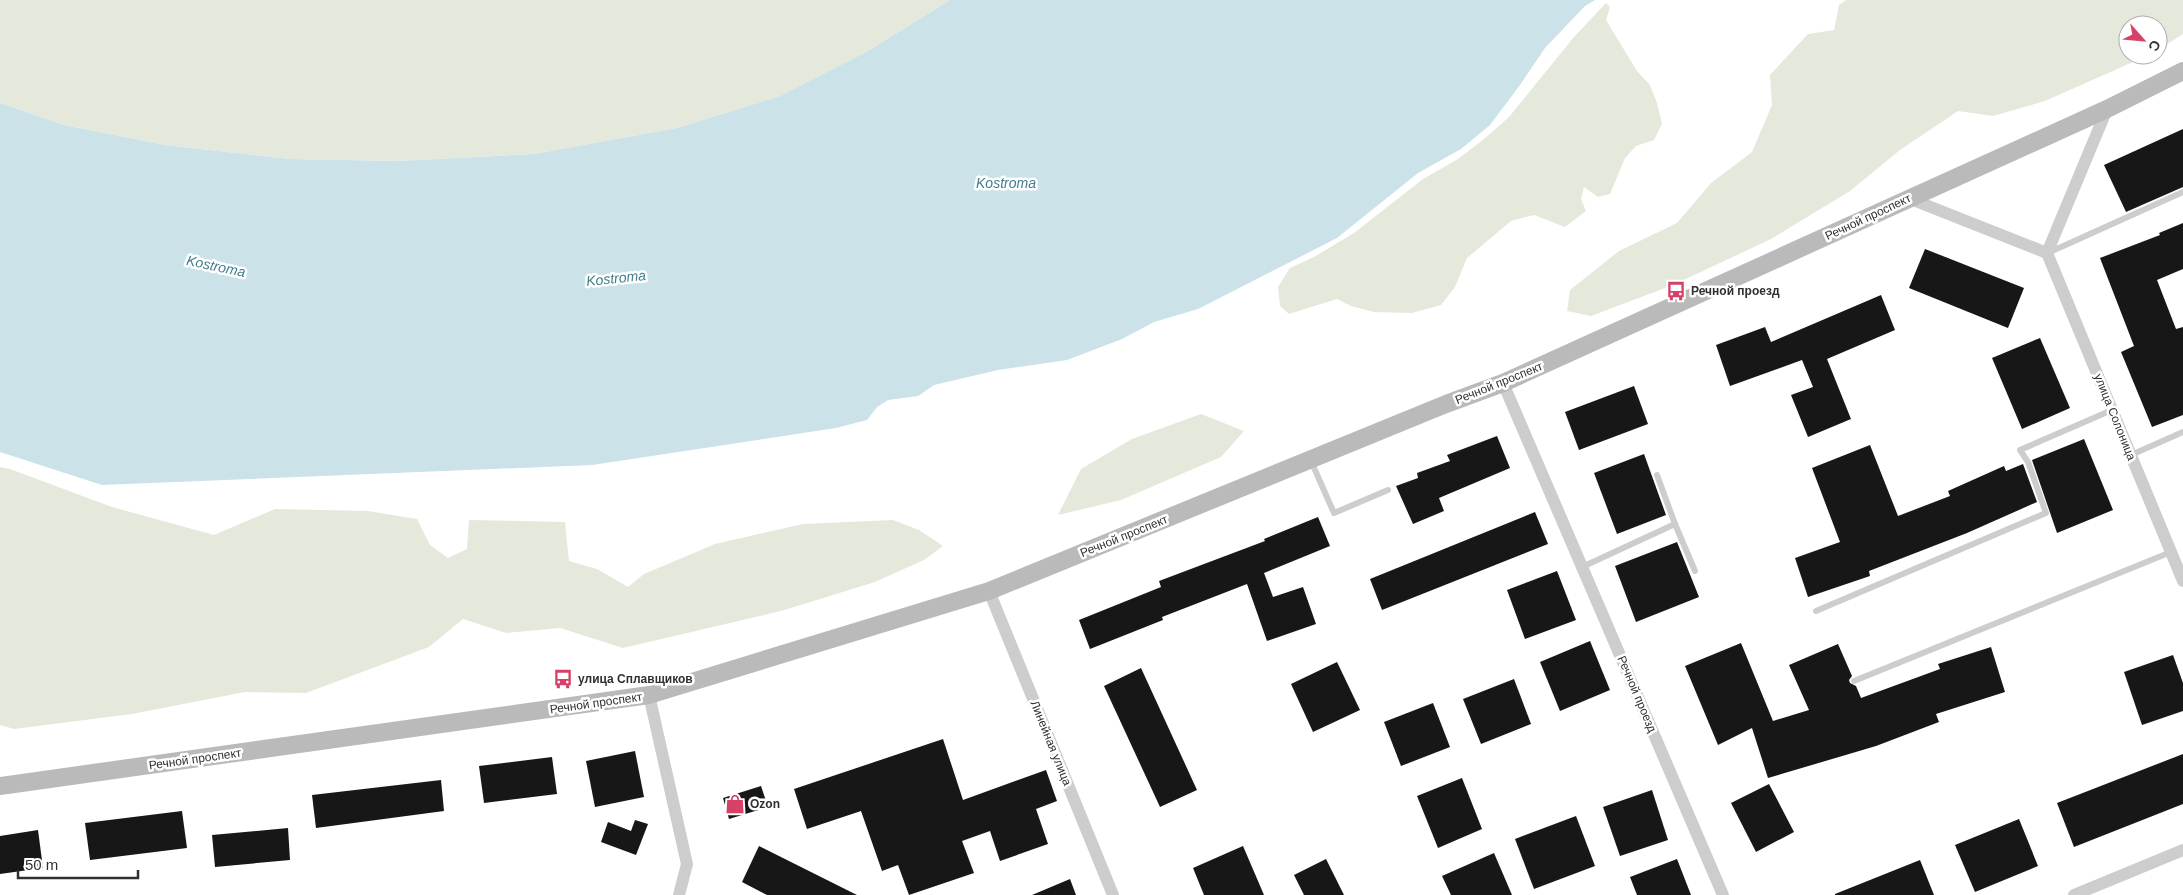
<svg xmlns="http://www.w3.org/2000/svg" width="2183" height="895" font-family="Arial,sans-serif">
<rect width="100%" height="100%" fill="#fff"/>
<g fill="#e5e9dc">
<path d="M 0,0 L 950,0 L 868,51 L 780,96 L 677,128 L 534,154 L 398,161 L 289,159 L 165,145 L 64,125 L 0,103 Z"/>
<path d="M 1846,0 L 2183,0 L 2183,34 L 2158,50 L 2158,25 L 2128,25 L 2128,55 L 2149,55 L 2045,101 L 1993,116 L 1958,111 L 1900,150 L 1850,191 L 1771,239 L 1673,285 L 1591,316 L 1567,311 L 1570,290 L 1619,251 L 1677,223 L 1711,183 L 1752,152 L 1772,105 L 1770,75 L 1808,34 L 1834,30 L 1839,5 Z"/>
<path d="M 1606,3 L 1610,7 L 1606,20 L 1637,71 L 1650,85 L 1657,103 L 1662,124 L 1654,140 L 1636,146 L 1625,158 L 1610,194 L 1598,197 L 1584,187 L 1581,199 L 1586,211 L 1565,227 L 1534,215 L 1511,221 L 1467,258 L 1455,287 L 1441,305 L 1412,313 L 1374,312 L 1351,306 L 1337,299 L 1289,314 L 1280,306 L 1278,287 L 1290,268 L 1314,257 L 1354,233 L 1423,179 L 1458,159 L 1484,139 L 1509,117 L 1574,37 Z"/>
<path d="M 1201,414 L 1244,431 L 1221,457 L 1121,500 L 1058,515 L 1081,469 L 1132,439 Z"/>
<path d="M 0,467 L 10,469 L 112,507 L 214,535 L 275,509 L 368,511 L 417,519 L 430,545 L 448,558 L 467,549 L 469,520 L 565,522 L 569,561 L 597,569 L 628,587 L 644,574 L 715,544 L 803,524 L 893,520 L 919,530 L 943,546 L 924,560 L 875,582 L 781,611 L 623,648 L 560,628 L 506,633 L 463,619 L 429,647 L 306,693 L 245,692 L 132,714 L 14,729 L 0,725 Z"/>
</g>
<path fill="#cae2e8" d="M 950,0 L 1595,0 L 1585,6 L 1545,48 L 1520,85 L 1490,125 L 1461,149 L 1418,173 L 1337,238 L 1198,309 L 1154,322 L 1122,339 L 1067,360 L 998,370 L 934,385 L 918,396 L 888,400 L 877,407 L 867,420 L 836,428 L 592,465 L 102,485 L 0,452 L 0,103 L 64,125 L 165,145 L 289,159 L 398,161 L 534,154 L 677,128 L 780,96 L 868,51 Z"/>
<g fill="#171717">
<path d="M 2183,129 L 2183,187 L 2126,212 L 2104,165 Z"/>
<path d="M 2183,223 L 2183,269 L 2157,280 L 2176,329 L 2183,327 L 2183,415 L 2152,427 L 2121,352 L 2134,346 L 2100,258 L 2160,235 L 2159,233 Z"/>
<path d="M 1925,249 L 2024,288 L 2008,328 L 1909,288 Z"/>
<path d="M 1881,295 L 1895,330 L 1827,359 L 1851,419 L 1808,437 L 1791,395 L 1813,387 L 1802,360 L 1730,386 L 1716,345 L 1765,327 L 1771,342 Z"/>
<path d="M 2040,338 L 2070,408 L 2022,429 L 1992,358 Z"/>
<path d="M 1634,386 L 1648,424 L 1579,450 L 1565,412 Z"/>
<path d="M 1497,436 L 1510,468 L 1439,498 L 1444,511 L 1413,524 L 1396,486 L 1418,478 L 1417,473 L 1450,461 L 1447,455 Z"/>
<path d="M 2084,439 L 2113,510 L 2057,533 L 2032,460 Z"/>
<path d="M 1870,445 L 1898,516 L 1950,496 L 1948,491 L 2004,466 L 2006,471 L 2023,464 L 2037,502 L 1967,533 L 1869,571 L 1870,576 L 1808,597 L 1795,558 L 1840,542 L 1812,468 Z"/>
<path d="M 1644,454 L 1666,515 L 1617,534 L 1594,473 Z"/>
<path d="M 1535,512 L 1548,544 L 1382,610 L 1370,579 Z"/>
<path d="M 1318,517 L 1330,546 L 1264,573 L 1273,597 L 1303,587 L 1316,624 L 1267,641 L 1247,584 L 1162,617 L 1163,620 L 1090,649 L 1079,620 L 1161,587 L 1159,581 L 1265,541 L 1264,539 Z"/>
<path d="M 1677,542 L 1699,597 L 1636,622 L 1615,566 Z"/>
<path d="M 1557,571 L 1576,620 L 1525,639 L 1507,590 Z"/>
<path d="M 1590,641 L 1610,690 L 1560,711 L 1540,662 Z"/>
<path d="M 1741,643 L 1773,721 L 1809,710 L 1789,665 L 1838,644 L 1852,676 L 1849,680 L 1850,683 L 1856,686 L 1861,698 L 1940,669 L 1938,664 L 1991,647 L 2005,692 L 1936,714 L 1939,722 L 1876,746 L 1768,778 L 1752,728 L 1718,745 L 1685,666 Z"/>
<path d="M 2173,655 L 2183,683 L 2183,711 L 2142,725 L 2124,672 Z"/>
<path d="M 1337,662 L 1360,710 L 1313,732 L 1291,684 Z"/>
<path d="M 1141,668 L 1197,790 L 1160,807 L 1104,686 Z"/>
<path d="M 1514,679 L 1531,724 L 1481,744 L 1463,699 Z"/>
<path d="M 1433,703 L 1450,747 L 1401,766 L 1384,722 Z"/>
<path d="M 943,739 L 963,800 L 1046,770 L 1057,801 L 1036,809 L 1048,844 L 1000,861 L 990,831 L 962,841 L 974,873 L 909,895 L 898,865 L 882,871 L 861,811 L 807,829 L 794,789 Z"/>
<path d="M 635,751 L 644,797 L 595,807 L 586,761 Z"/>
<path d="M 2183,754 L 2183,804 L 2074,847 L 2057,803 Z"/>
<path d="M 552,757 L 557,794 L 484,803 L 479,766 Z"/>
<path d="M 1462,778 L 1482,829 L 1438,848 L 1417,796 Z"/>
<path d="M 441,780 L 444,811 L 316,828 L 312,795 Z"/>
<path d="M 1769,784 L 1794,832 L 1756,852 L 1731,803 Z"/>
<path d="M 761,786 L 768,807 L 729,819 L 723,798 Z"/>
<path d="M 1652,790 L 1668,840 L 1620,856 L 1603,807 Z"/>
<path d="M 182,811 L 187,848 L 90,860 L 85,823 Z"/>
<path d="M 1576,816 L 1595,866 L 1534,889 L 1515,839 Z"/>
<path d="M 2019,819 L 2038,866 L 1975,892 L 1955,845 Z"/>
<path d="M 635,820 L 648,824 L 636,855 L 601,842 L 608,822 L 631,831 Z"/>
<path d="M 288,828 L 290,860 L 215,867 L 212,835 Z"/>
<path d="M 38,830 L 43,868 L 0,874 L 0,836 Z"/>
<path d="M 759,846 L 857,895 L 767,895 L 742,882 Z"/>
<path d="M 1243,846 L 1264,895 L 1204,895 L 1193,868 Z"/>
<path d="M 1494,853 L 1512,895 L 1451,895 L 1442,876 Z"/>
<path d="M 1326,859 L 1344,895 L 1304,895 L 1294,875 Z"/>
<path d="M 1677,859 L 1691,895 L 1637,895 L 1630,877 Z"/>
<path d="M 1920,860 L 1934,895 L 1835,895 L 1835,894 Z"/>
<path d="M 1070,879 L 1076,895 L 1032,895 Z"/>
</g>
<g fill="none" stroke-linecap="round" stroke-linejoin="round">
<g stroke="#cdcdcd" stroke-width="6">
<path d="M 2050,252 L 2183,192"/>
<path d="M 2131,455 L 2183,432"/>
<path d="M 1311,461 L 1334,513 L 1388,490"/>
<path d="M 1675,524 L 1695,571"/>
<path d="M 1582,567 L 1675,524 L 1657,475"/>
<path d="M 1816,611 L 2046,513 L 2028,462 L 2020,450 L 2112,410"/>
<path d="M 1854,681 L 2171,552"/>
</g>
<g stroke="#cdcdcd" stroke-width="12">
<path d="M 1908,198 L 2047,253"/>
<path d="M 2047,253 L 2183,581"/>
<path d="M 2047,253 L 2107,109"/>
<path d="M 1503,383 L 1723,895"/>
<path d="M 989,591 L 1113,895"/>
<path d="M 649,695 L 687,864 L 679,895"/>
<path d="M 2074,895 L 2183,850"/>
</g>
<path stroke="#bababa" stroke-width="18" d="M 0,786 L 649,695 L 989,591 L 1446,404 L 1503,383 L 2107,109 L 2183,71"/>
</g>
<defs>
<symbol id="bus-bare" viewBox="-9 -9 18 18"><path d="M-5-6H5V4H4V6H2V4H-2V6H-4V4H-5ZM-3.5-4V0h7V-4ZM-3.5 1.2v1.5H-2V1.2ZM2 1.2v1.5H3.5V1.2Z" fill="#d84167" stroke="#fff" stroke-width="2.5" paint-order="stroke"/></symbol>
<symbol id="shop-bare" viewBox="-9 -9 18 18"><path d="M-5-2.5h2.3a2.7 3.5 0 0 1 5.4 0H5L5.5 6h-11ZM-1.5-2.5h3a1.5 2.3 0 0 0-3 0Z" fill="#d84167" stroke="#fff" stroke-width="2.5" paint-order="stroke"/></symbol>
</defs>
<g fill-rule="evenodd">
<use href="#bus-bare" x="1662" y="277" width="28" height="28"/>
<use href="#bus-bare" x="549" y="665" width="28" height="28"/>
<use href="#shop-bare" x="721" y="790" width="28" height="28"/>
</g>
<g text-anchor="middle" stroke-width="5" stroke-linejoin="round" paint-order="stroke">
<g font-size="12" fill="#303030" stroke="#fff">
<text transform="translate(1868 217) rotate(-25)" y="4">Речной проспект</text>
<text transform="translate(1499 383) rotate(-22)" y="4">Речной проспект</text>
<text transform="translate(2115 417) rotate(68)" y="4">улица Солоница</text>
<text transform="translate(1124 536) rotate(-22)" y="4">Речной проспект</text>
<text transform="translate(1637 694) rotate(67)" y="4">Речной проезд</text>
<text transform="translate(596 703) rotate(-8)" y="4">Речной проспект</text>
<text transform="translate(1051 743) rotate(68)" y="4">Линейная улица</text>
<text transform="translate(195 759) rotate(-8)" y="4">Речной проспект</text>
</g>
<g font-size="12" font-weight="bold" fill="#303030" stroke="#fff" text-anchor="start">
<text x="1691" y="295">Речной проезд</text>
<text x="578" y="683">улица Сплавщиков</text>
<text x="750" y="808">Ozon</text>
</g>
<g font-size="14" font-style="italic" fill="#447e8d" stroke="#fff">
<text x="1006" y="188">Kostroma</text>
<text transform="translate(216 266) rotate(12)" y="5">Kostroma</text>
<text transform="translate(616 278) rotate(-6)" y="5">Kostroma</text>
</g>
</g>
<g transform="translate(2143 40) rotate(117)"><circle r="24" fill="#ffffff" stroke="#acacac"/>
<path d="M0-4L9 19L0 12L-9 19Z" fill="#d84167"/>
<text y="-8" font-size="14" font-weight="bold" text-anchor="middle" fill="#303030">С</text>
</g>
<path d="M18 870v8h120v-8" fill="none" stroke="#303030" stroke-width="2.5"/>
<text x="25" y="870" font-size="15" fill="#303030" stroke="#ffffff" stroke-width="4" paint-order="stroke">50 m</text>
</svg>
